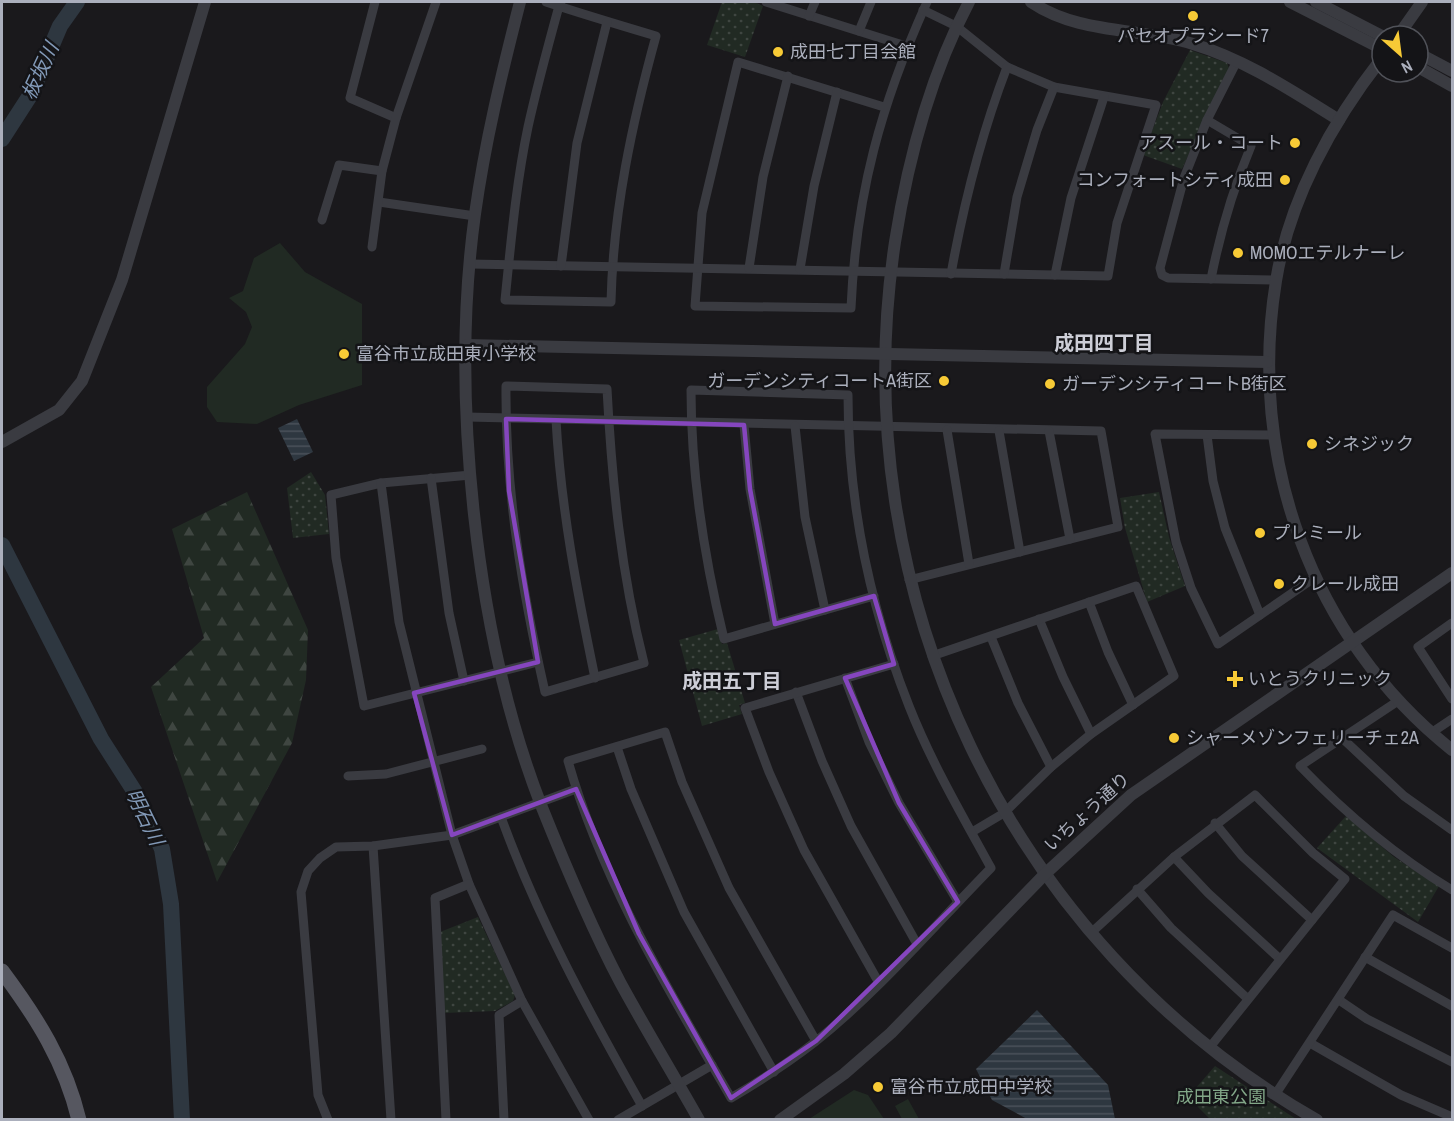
<svg xmlns="http://www.w3.org/2000/svg" width="1454" height="1121" font-family="'Archivo Narrow','Noto Sans JP',sans-serif">
<defs>
<pattern id="grass-dots" width="8" height="8" patternUnits="userSpaceOnUse" patternTransform="scale(1.5)"><rect width="8" height="8" fill="#212a23"/><path d="M2 2h.1M6 6h.1" fill="none" stroke="#3f4641" stroke-width="1.8" stroke-linecap="round"/></pattern>
<pattern id="forest-firs" width="22" height="20" patternUnits="userSpaceOnUse" patternTransform="scale(1.5)"><rect width="22" height="20" fill="#212a23"/><path d="M5 1l3.5 6h-7zM16 11l3.5 6h-7z" fill="#3f4641"/></pattern>
<pattern id="water-rules" width="6" height="5" patternUnits="userSpaceOnUse" patternTransform="scale(1.5)"><rect width="6" height="5" fill="#2e3740"/><path d="M0 2.5h6" fill="none" stroke="#4a515a"/></pattern>
</defs>
<rect width="100%" height="100%" fill="#1a191c"/>
<g fill="url(#grass-dots)">
<path d="M 722,2 L 754,2 L 763,6 L 745,57 L 707,45 Z"/>
<path d="M 1190,50 L 1227,63 L 1229,68 L 1182,169 L 1143,155 L 1163,102 Z"/>
<path d="M 311,472 L 325,495 L 329,534 L 293,538 L 287,488 Z"/>
<path d="M 1159,492 L 1169,537 L 1185,586 L 1147,602 L 1125,528 L 1120,498 Z"/>
<path d="M 718,629 L 722,644 L 727,643 L 745,703 L 739,705 L 742,714 L 702,726 L 679,640 Z"/>
<path d="M 1346,816 L 1394,857 L 1439,886 L 1418,922 L 1317,848 Z"/>
<path d="M 478,917 L 515,995 L 513,1001 L 495,1011 L 444,1013 L 440,932 Z"/>
<path d="M 1215,1066 L 1296,1119 L 1210,1119 L 1188,1097 Z"/>
</g>
<path fill="url(#forest-firs)" d="M 247,492 L 308,630 L 306,680 L 292,743 L 217,882 L 151,687 L 204,638 L 172,529 Z"/>
<g fill="#212a23">
<path d="M 280,243 L 305,272 L 362,304 L 362,385 L 299,405 L 257,424 L 217,422 L 207,407 L 207,387 L 245,344 L 252,327 L 246,312 L 229,298 L 243,291 L 254,258 Z"/>
<path d="M 854,1090 L 868,1095 L 884,1119 L 809,1119 Z"/>
<path d="M 908,1099 L 919,1119 L 902,1119 L 895,1106 Z"/>
</g>
<g fill="url(#water-rules)">
<path d="M 297,419 L 313,452 L 294,461 L 278,428 Z"/>
<path d="M 1037,1010 L 1108,1085 L 1115,1119 L 1027,1119 L 992,1100 L 976,1069 Z"/>
</g>
<g fill="none" stroke-linecap="round" stroke-linejoin="round">
<g stroke="#2e3740" stroke-width="16">
<path d="M 2,139 L 31,94 L 60,26 L 77,2"/>
<path d="M 2,545 L 101,739 L 140,800 L 162,849 L 171,904 L 182,1120"/>
</g>
<g stroke="#3a3b41" stroke-width="9">
<path d="M 375,2 L 350,98 L 396,118"/>
<path d="M 546,2 C 582,14 619,25 656,36 C 632,123 613,212 611,302 L 505,300 C 511,242 516,184 528,127 C 537,86 548,46 559,6 L 561,2"/>
<path d="M 766,2 L 906,46"/>
<path d="M 809,16 L 815,2"/>
<path d="M 859,31 L 871,2"/>
<path d="M 1237,61 L 1207,120 L 1184,178 L 1160,268 L 1162,275 L 1168,278 L 1276,280"/>
<path d="M 884,107 L 738,62 L 702,213 L 695,306 L 851,308 C 856,194 881,104 927,2"/>
<path d="M 1207,120 L 1251,146 C 1233,189 1220,233 1211,279"/>
<path d="M 379,202 L 475,216"/>
<path d="M 322,220 L 339,165 L 382,171"/>
<path d="M 372,247 L 382,171 L 396,118 L 436,2"/>
<path d="M 470,264 L 1108,276 L 1117,223 L 1156,105 L 1054,87 L 1007,67 L 956,26 L 923,10"/>
<path d="M 561,266 L 577,143 L 607,22"/>
<path d="M 749,268 L 763,177 L 788,76"/>
<path d="M 800,269 L 814,186 L 837,92"/>
<path d="M 951,274 C 964,202 981,135 1007,67"/>
<path d="M 1004,274 L 1017,197 L 1037,130 L 1054,87"/>
<path d="M 1055,275 L 1071,198 L 1104,97"/>
<path d="M 506,386 L 607,389 C 612,483 621,573 644,663 L 545,692 C 522,590 505,490 506,386 Z"/>
<path d="M 467,417 L 1101,431 L 1118,527 L 909,580"/>
<path d="M 556,420 C 561,509 577,591 595,678"/>
<path d="M 744,425 L 750,489 L 775,624"/>
<path d="M 795,426 L 805,517 L 825,610"/>
<path d="M 947,430 L 969,564"/>
<path d="M 999,431 L 1020,552"/>
<path d="M 1049,431 L 1070,539"/>
<path d="M 1207,435 L 1213,481 L 1225,528 L 1260,615"/>
<path d="M 1272,435 L 1155,434 L 1176,542 L 1191,588 L 1218,644 L 1314,578"/>
<path d="M 471,475 L 381,483 L 331,495 L 336,558 L 364,706 L 538,662"/>
<path d="M 431,478 L 449,613 L 464,681"/>
<path d="M 381,483 L 399,622 L 452,835 L 469,884 L 522,1001 L 589,1120"/>
<path d="M 1089,602 L 1108,652 L 1133,705"/>
<path d="M 1039,619 L 1063,677 L 1091,734"/>
<path d="M 1452,623 L 1418,647 L 1452,699"/>
<path d="M 991,637 L 1018,703 L 1051,767"/>
<path d="M 932,656 L 1136,586 L 1174,676 L 1091,734 L 1051,767 L 1004,813 L 972,832"/>
<path d="M 845,678 L 869,742 L 899,803 L 958,902"/>
<path d="M 796,692 L 822,761 L 851,826 L 917,944"/>
<path d="M 1398,701 L 1300,766 C 1346,814 1396,856 1452,890"/>
<path d="M 1431,733 L 1452,719"/>
<path d="M 1342,738 L 1404,796 L 1452,830"/>
<path d="M 617,747 L 631,789 L 684,912 L 774,1072"/>
<path d="M 348,776 L 386,774 L 482,749"/>
<path d="M 501,817 C 538,919 589,1012 642,1106"/>
<path d="M 1215,823 L 1242,856 L 1312,920"/>
<path d="M 373,846 L 391,1120"/>
<path d="M 1174,857 L 1208,893 L 1280,959"/>
<path d="M 1137,889 L 1171,928 L 1248,999"/>
<path d="M 1092,932 L 1174,857 L 1255,795 L 1313,853 L 1345,879 L 1210,1047"/>
<path d="M 1365,957 L 1452,1006"/>
<path d="M 879,983 L 804,850 L 769,772 L 745,708 L 894,664"/>
<path d="M 1339,1000 L 1367,1019 L 1452,1062"/>
<path d="M 816,1041 L 729,888 L 682,782 L 665,732 L 568,761 C 602,881 669,991 731,1098 C 760,1081 788,1063 815,1042 C 879,991 934,926 991,868 C 962,815 931,762 909,706 C 870,607 848,501 848,395 L 691,390 C 691,475 704,557 724,639 L 874,596"/>
<path d="M 1310,1043 L 1401,1095 L 1452,1117"/>
<path d="M 1275,1095 L 1393,915 L 1452,948"/>
<path d="M 328,1120 L 318,1095 L 301,892 L 308,871 L 320,858 L 336,847 L 373,846 L 452,835 L 576,789"/>
<path d="M 446,1120 L 435,898 L 469,884"/>
<path d="M 504,1120 L 499,1015 L 522,1001"/>
<path d="M 618,1120 L 712,1065"/>
</g>
<g stroke="#3a3b41" stroke-width="12">
<path d="M 520,2 C 502,72 485,142 475,214 C 450,394 475,635 541,805 C 565,865 590,925 620,982 C 645,1028 673,1074 699,1120"/>
<path d="M 969,2 C 930,76 908,159 895,242 C 842,591 1008,944 1317,1120"/>
<path d="M 1031,2 C 1080,35 1139,27 1193,44 C 1246,60 1292,91 1339,120"/>
<path d="M 1290,2 L 1382,49"/>
<path d="M 1316,2 L 1382,36"/>
<path d="M 1398,36 L 1422,2"/>
<path d="M 1418,53 L 1452,71"/>
<path d="M 1382,58 C 1332,122 1289,200 1276,281 C 1247,458 1311,638 1452,750"/>
<path d="M 1418,67 L 1452,86"/>
<path d="M 467,345 L 1267,362"/>
<path d="M 2,442 L 59,410 L 82,381 L 122,280 L 205,2"/>
<path d="M 780,1120 L 844,1074 L 891,1033 L 1046,873 L 1131,795 L 1452,573"/>
</g>
<path stroke="#565760" stroke-width="15" d="M 2,971 C 37,1018 65,1062 79,1120"/>
</g>
<path fill="none" stroke="#8546be" stroke-width="4.5" stroke-linejoin="round" d="M 506,419 L 744,425 L 750,489 L 775,624 L 874,596 L 894,664 L 845,678 L 899,803 L 958,902 L 816,1041 L 731,1098 L 639,934 L 576,789 L 452,835 L 414,693 L 538,662 L 509,491 Z"/>
<g fill="#f7ca36" stroke="#141417" stroke-width="2">
<circle cx="1193" cy="16" r="6"/>
<circle cx="778" cy="52" r="6"/>
<circle cx="1295" cy="143" r="6"/>
<circle cx="1285" cy="180" r="6"/>
<circle cx="1238" cy="253" r="6"/>
<circle cx="344" cy="354" r="6"/>
<circle cx="944" cy="381" r="6"/>
<circle cx="1050" cy="384" r="6"/>
<circle cx="1312" cy="444" r="6"/>
<circle cx="1260" cy="533" r="6"/>
<circle cx="1279" cy="584" r="6"/>
<path d="M1232 670h6v6h6v6h-6v6h-6v-6h-6v-6h6z"/>
<circle cx="1174" cy="738" r="6"/>
<circle cx="878" cy="1087" r="6"/>
</g>
<g text-anchor="middle" stroke-width="5" stroke-linejoin="round" paint-order="stroke">
<g font-size="18" fill="#abafbc" stroke="#141417" text-anchor="start">
<text x="1193" y="42" text-anchor="middle">パセオプラシード7</text>
<text x="790" y="58">成田七丁目会館</text>
<text x="1283" y="149" text-anchor="end">アスール・コート</text>
<text x="1273" y="186" text-anchor="end">コンフォートシティ成田</text>
<text x="1250" y="259">MOMOエテルナーレ</text>
<text x="356" y="360">富谷市立成田東小学校</text>
<text x="932" y="387" text-anchor="end">ガーデンシティコートA街区</text>
<text x="1062" y="390">ガーデンシティコートB街区</text>
<text x="1324" y="450">シネジック</text>
<text x="1272" y="539">プレミール</text>
<text x="1291" y="590">クレール成田</text>
<text x="1248" y="685">いとうクリニック</text>
<text x="1186" y="744">シャーメゾンフェリーチェ2A</text>
<text x="890" y="1093">富谷市立成田中学校</text>
</g>
<g font-size="18" fill="#abafbc" stroke="#141417">
<text transform="translate(1087 812) rotate(-42)" y="6">いちょう通り</text>
</g>
<g font-size="18" fill="#82a788" stroke="#141417">
<text x="1221" y="1103">成田東公園</text>
</g>
<g font-size="20" font-style="italic" fill="#8299b7" stroke="#141417">
<text transform="translate(40 71) rotate(-65)" y="7">板坂川</text>
<text transform="translate(145 817) rotate(64)" y="7">明石川</text>
</g>
<g font-size="20" font-weight="bold" fill="#cdced7" stroke="#141417">
<text x="1104" y="350">成田四丁目</text>
<text x="732" y="688">成田五丁目</text>
</g>
</g>
<rect width="1454" height="1121" fill="none" stroke="#abafbc" stroke-width="6"/>
<g transform="translate(1400 54) rotate(152)"><circle r="28" fill="#141417" stroke="#505259" stroke-width="1.5"/>
<path d="M0-4.5L10 22L0 15L-10 22Z" fill="#f7ca36"/>
<text y="-9" font-size="16" font-weight="bold" text-anchor="middle" fill="#abafbc">N</text>
</g>
</svg>
